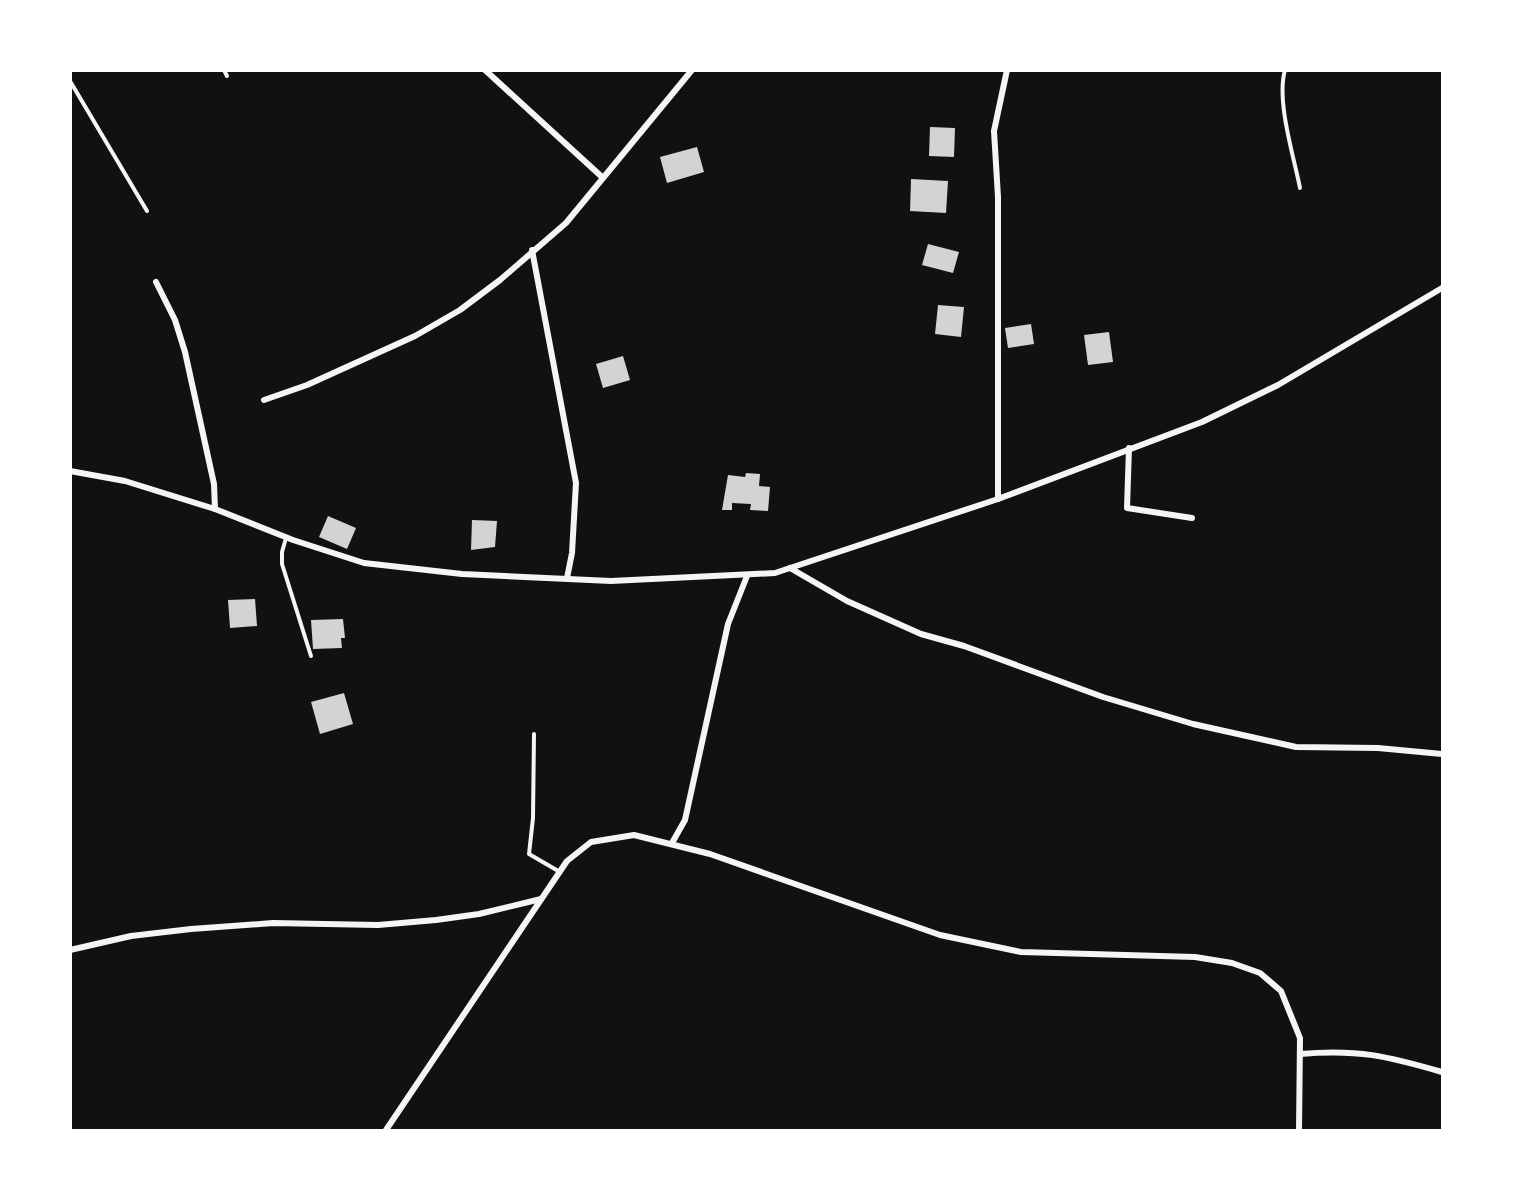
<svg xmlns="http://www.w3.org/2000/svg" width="1513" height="1201" font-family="'PT Sans Narrow',sans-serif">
<rect width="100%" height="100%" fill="#111"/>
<g fill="#d3d3d3">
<path d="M 930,127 L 955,128 L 954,157 L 929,156 Z"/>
<path d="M 697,147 L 704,172 L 667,183 L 660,157 Z"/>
<path d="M 911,179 L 948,181 L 946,213 L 910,211 Z"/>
<path d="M 928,244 L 959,252 L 953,273 L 922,265 Z"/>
<path d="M 938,305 L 964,307 L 961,337 L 935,334 Z"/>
<path d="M 1031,324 L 1034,344 L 1008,348 L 1005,328 Z"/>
<path d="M 1109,332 L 1113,362 L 1088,365 L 1084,335 Z"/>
<path d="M 623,356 L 630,380 L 603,388 L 596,364 Z"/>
<path d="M 746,473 L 760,474 L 759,486 L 770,487 L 768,511 L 750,510 L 751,504 L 732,503 L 732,510 L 722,510 L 728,475 L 745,477 Z"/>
<path d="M 328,516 L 356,528 L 347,549 L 319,537 Z"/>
<path d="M 472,520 L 497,521 L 495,547 L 471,550 Z"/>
<path d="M 255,599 L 257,626 L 230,628 L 228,600 Z"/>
<path d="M 343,619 L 345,638 L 341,638 L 342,648 L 313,649 L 311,620 Z"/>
<path d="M 344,693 L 353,724 L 320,734 L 311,702 Z"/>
</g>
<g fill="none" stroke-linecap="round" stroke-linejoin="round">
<g stroke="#f5f5f5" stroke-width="4">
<path d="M 224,70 L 227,76"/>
<path d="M 1285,70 C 1276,101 1294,157 1300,188"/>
<path d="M 70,81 L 147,211"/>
<path d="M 286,538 L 282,552 L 282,564 L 311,656"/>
<path d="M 534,734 L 533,818 L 529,854 L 560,872"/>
</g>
<g stroke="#f5f5f5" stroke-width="6">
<path d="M 485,70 L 602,177"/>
<path d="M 532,250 L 576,483 L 572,553 L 567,578"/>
<path d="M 156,282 L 175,320 L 185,352 L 214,484 L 215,509"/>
<path d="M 264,400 L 307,385 L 415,336 L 460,310 L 500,280 L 566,223 L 692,70"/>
<path d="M 1129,448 L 1127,508 L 1192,518"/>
<path d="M 70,471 L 125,481 L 215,509 L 293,540 L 364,563 L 462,574 L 611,581 L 775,573 L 998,499 L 1202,422 L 1278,385 L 1442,288"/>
<path d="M 998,499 L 998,197 L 994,131 L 1007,70"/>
<path d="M 790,568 L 847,601 L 921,634 L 964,646 L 1103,697 L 1193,724 L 1296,747 L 1378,748 L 1442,754"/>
<path d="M 672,843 L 685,820 L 728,624 L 747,576"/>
<path d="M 70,950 L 131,936 L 191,929 L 273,923 L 378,925 L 436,920 L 479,914 L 541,899"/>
<path d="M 1300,1054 C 1358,1049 1387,1056 1442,1072"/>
<path d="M 386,1130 L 567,861 L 591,842 L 634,835 L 710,854 L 940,935 L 1021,952 L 1195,957 L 1232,963 L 1260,973 L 1281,991 L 1300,1038 L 1299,1130"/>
</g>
</g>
<rect width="1513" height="1201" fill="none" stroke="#ffffff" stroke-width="144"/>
</svg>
